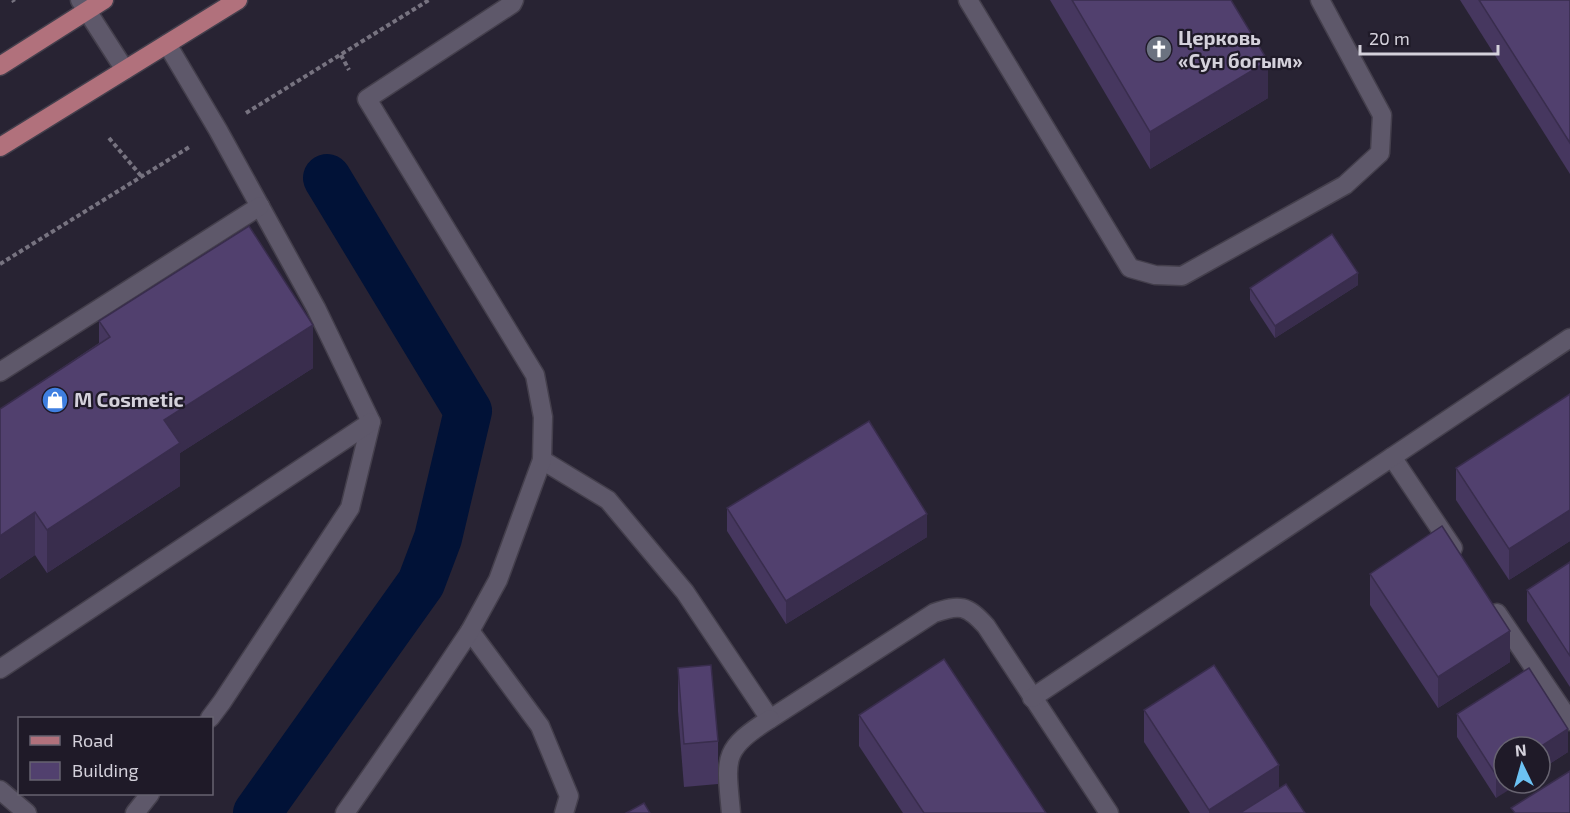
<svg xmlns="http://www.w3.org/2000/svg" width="1570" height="813" font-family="'Exo 2',sans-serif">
<rect width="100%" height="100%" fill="#282333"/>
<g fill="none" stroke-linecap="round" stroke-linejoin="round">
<path stroke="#011237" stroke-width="48" d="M 257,813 L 421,583 L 438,538 L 468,411 L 327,178"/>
<defs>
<g id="minor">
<path d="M 80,0 L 125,70"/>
<path d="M 968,0 L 1130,268 L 1155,275 L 1182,276 L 1345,185 L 1380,153 L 1382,115 L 1320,0"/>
<path d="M 167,44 L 218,130 L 316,308 L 371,422 L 350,508 L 222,702 L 210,718"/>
<path d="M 0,372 L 260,206"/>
<path d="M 1392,457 L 1453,548"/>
<path d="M 542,460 L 608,500 L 685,592 L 770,719 L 934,613 C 960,604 967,605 986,626 L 1109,813"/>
<path d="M 1497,613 L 1570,721"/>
<path d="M 470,631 L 540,726 L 569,796 L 564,813"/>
<path d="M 0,669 L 371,422"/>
<path d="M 1032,698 L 1570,338"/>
<path d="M 0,790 L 27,813"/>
<path d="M 135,813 L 150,794"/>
<path d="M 345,813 L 436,682 L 470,631 L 498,580 L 542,460 L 543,417 L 535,375 L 367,99 L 512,4 L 514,0"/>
<path d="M 731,813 C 726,758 721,750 770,719"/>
</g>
<g id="major">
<path d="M 0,66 L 104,0"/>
<path d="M 0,147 L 238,0"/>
</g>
</defs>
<use href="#minor" stroke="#443f4c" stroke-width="21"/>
<use href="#major" stroke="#443f4c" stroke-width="21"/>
<g stroke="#777380" stroke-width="4" stroke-dasharray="4.5 3" stroke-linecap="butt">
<path d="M 13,0 L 14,2"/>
<path d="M 341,55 L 349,70"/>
<path d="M 246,113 L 429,0"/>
<path d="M 109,138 L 142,177"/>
<path d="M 0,264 L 191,146"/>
</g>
<use href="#minor" stroke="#5e586a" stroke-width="18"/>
<use href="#major" stroke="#b1717c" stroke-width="18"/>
</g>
<g fill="#46375f">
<path d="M 1050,0 L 1231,0 L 1268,98 L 1150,169 Z"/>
<path d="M 1460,0 L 1570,0 L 1570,174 Z"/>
<path d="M 1358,285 L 1275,338 L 1250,300 L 1250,288 Z"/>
<path d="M 99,321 L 313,368 L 180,453 L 180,486 L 47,573 L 35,555 L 0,579 L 0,409 L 99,343 Z"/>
<path d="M 1570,394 L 1570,541 L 1509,580 L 1456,500 L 1456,468 Z"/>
<path d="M 727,508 L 927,537 L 786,624 L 727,531 Z"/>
<path d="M 1570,562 L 1570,687 L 1527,621 L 1527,590 Z"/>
<path d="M 1370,574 L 1510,662 L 1438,708 L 1370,605 Z"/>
<path d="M 678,668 L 718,741 L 718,784 L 684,787 L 678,711 Z"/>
<path d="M 1144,710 L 1279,788 L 1305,813 L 1190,813 L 1144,742 Z"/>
<path d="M 1457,714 L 1568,752 L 1540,770 L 1540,747 L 1496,798 L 1457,737 Z"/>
<path d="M 859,715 L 1046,813 L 903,813 L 859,746 Z"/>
</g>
<g fill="#392d4d">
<path d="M 1268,61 L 1268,98 L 1150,169 L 1150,132 Z"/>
<path d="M 1358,273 L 1358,285 L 1275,338 L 1275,326 Z"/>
<path d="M 313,325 L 313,368 L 180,453 L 180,486 L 47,573 L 47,530 L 164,420 Z"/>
<path d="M 1570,510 L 1570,541 L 1509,580 L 1509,549 Z"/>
<path d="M 35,512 L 35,555 L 0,579 L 0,536 Z"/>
<path d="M 927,514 L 927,537 L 786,624 L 786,601 Z"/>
<path d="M 1510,631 L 1510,662 L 1438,708 L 1438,677 Z"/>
<path d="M 1568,729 L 1568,752 L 1540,770 L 1540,747 Z"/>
<path d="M 1279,765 L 1279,796 L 1253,813 L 1209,813 L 1209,810 Z"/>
<path d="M 1504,770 L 1504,783 L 1520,783 L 1496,798 L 1496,775 Z"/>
</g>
<g fill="#51406e" stroke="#392d4d" stroke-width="1.5">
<path d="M 1072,0 L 1231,0 L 1268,61 L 1150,132 Z"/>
<path d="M 1479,0 L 1570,0 L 1570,143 Z"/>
<path d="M 249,226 L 313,325 L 164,420 L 180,443 L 47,530 L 35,512 L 0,536 L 0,409 L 110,337 L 99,321 Z"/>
<path d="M 1332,234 L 1358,273 L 1275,326 L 1250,288 Z"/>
<path d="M 1570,394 L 1570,510 L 1509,549 L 1456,468 Z"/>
<path d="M 869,421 L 927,514 L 786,601 L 727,508 Z"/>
<path d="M 1442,526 L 1510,631 L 1438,677 L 1370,574 Z"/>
<path d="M 1570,562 L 1570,656 L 1527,590 Z"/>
<path d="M 944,659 L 1046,813 L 924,813 L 859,715 Z"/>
<path d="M 711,665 L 718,741 L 684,744 L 678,668 Z"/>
<path d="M 1214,665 L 1279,765 L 1209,810 L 1144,710 Z"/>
<path d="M 1529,668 L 1568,729 L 1540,747 L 1504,747 L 1504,770 L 1496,775 L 1457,714 Z"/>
<path d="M 1570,771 L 1570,813 L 1515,813 L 1511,808 Z"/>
<path d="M 1286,784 L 1305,813 L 1240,813 Z"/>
<path d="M 644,803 L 650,813 L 626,813 Z"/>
</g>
<defs>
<symbol id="church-disc" viewBox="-11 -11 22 22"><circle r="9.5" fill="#6b7280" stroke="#1f1a28"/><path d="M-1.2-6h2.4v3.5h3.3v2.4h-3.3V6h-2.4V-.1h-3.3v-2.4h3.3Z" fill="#fff"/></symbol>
<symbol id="shop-disc" viewBox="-11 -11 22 22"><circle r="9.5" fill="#3f7fe0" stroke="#1f1a28"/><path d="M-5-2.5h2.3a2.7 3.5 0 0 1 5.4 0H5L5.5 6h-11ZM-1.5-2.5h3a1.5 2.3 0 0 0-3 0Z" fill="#fff"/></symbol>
</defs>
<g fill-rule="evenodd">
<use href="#church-disc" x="1144" y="34" width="30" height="30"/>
<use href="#shop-disc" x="40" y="385" width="30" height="30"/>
</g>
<g text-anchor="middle" stroke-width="4.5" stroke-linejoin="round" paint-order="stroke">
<g font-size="20" font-weight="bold" fill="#d4d1db" stroke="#1f1a28" text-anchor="start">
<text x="1178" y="45">Церковь<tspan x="1178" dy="23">«Сун богым»</tspan></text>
<text x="74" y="407">M Cosmetic</text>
</g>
</g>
<rect x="18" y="717" width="195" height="78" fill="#1f1a28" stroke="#676370" stroke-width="1.5"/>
<rect x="30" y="736" width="30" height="9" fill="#b1717c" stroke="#676370" stroke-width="1.5"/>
<text x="72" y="747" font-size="18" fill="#d4d1db">Road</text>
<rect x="30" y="762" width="30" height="18" fill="#51406e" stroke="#676370" stroke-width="1.5"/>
<text x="72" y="777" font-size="18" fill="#d4d1db">Building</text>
<g transform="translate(1522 765) rotate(355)"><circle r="28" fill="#1f1a28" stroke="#676370" stroke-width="1.5"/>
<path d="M0-4.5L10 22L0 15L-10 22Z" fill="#6cc2f3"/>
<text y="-9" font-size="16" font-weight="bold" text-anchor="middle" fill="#d4d1db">N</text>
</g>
<path d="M1360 45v9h138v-9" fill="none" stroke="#d4d1db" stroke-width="3"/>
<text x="1369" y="45" font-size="18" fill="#d4d1db" stroke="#1f1a28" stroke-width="4.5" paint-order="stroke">20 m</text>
</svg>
